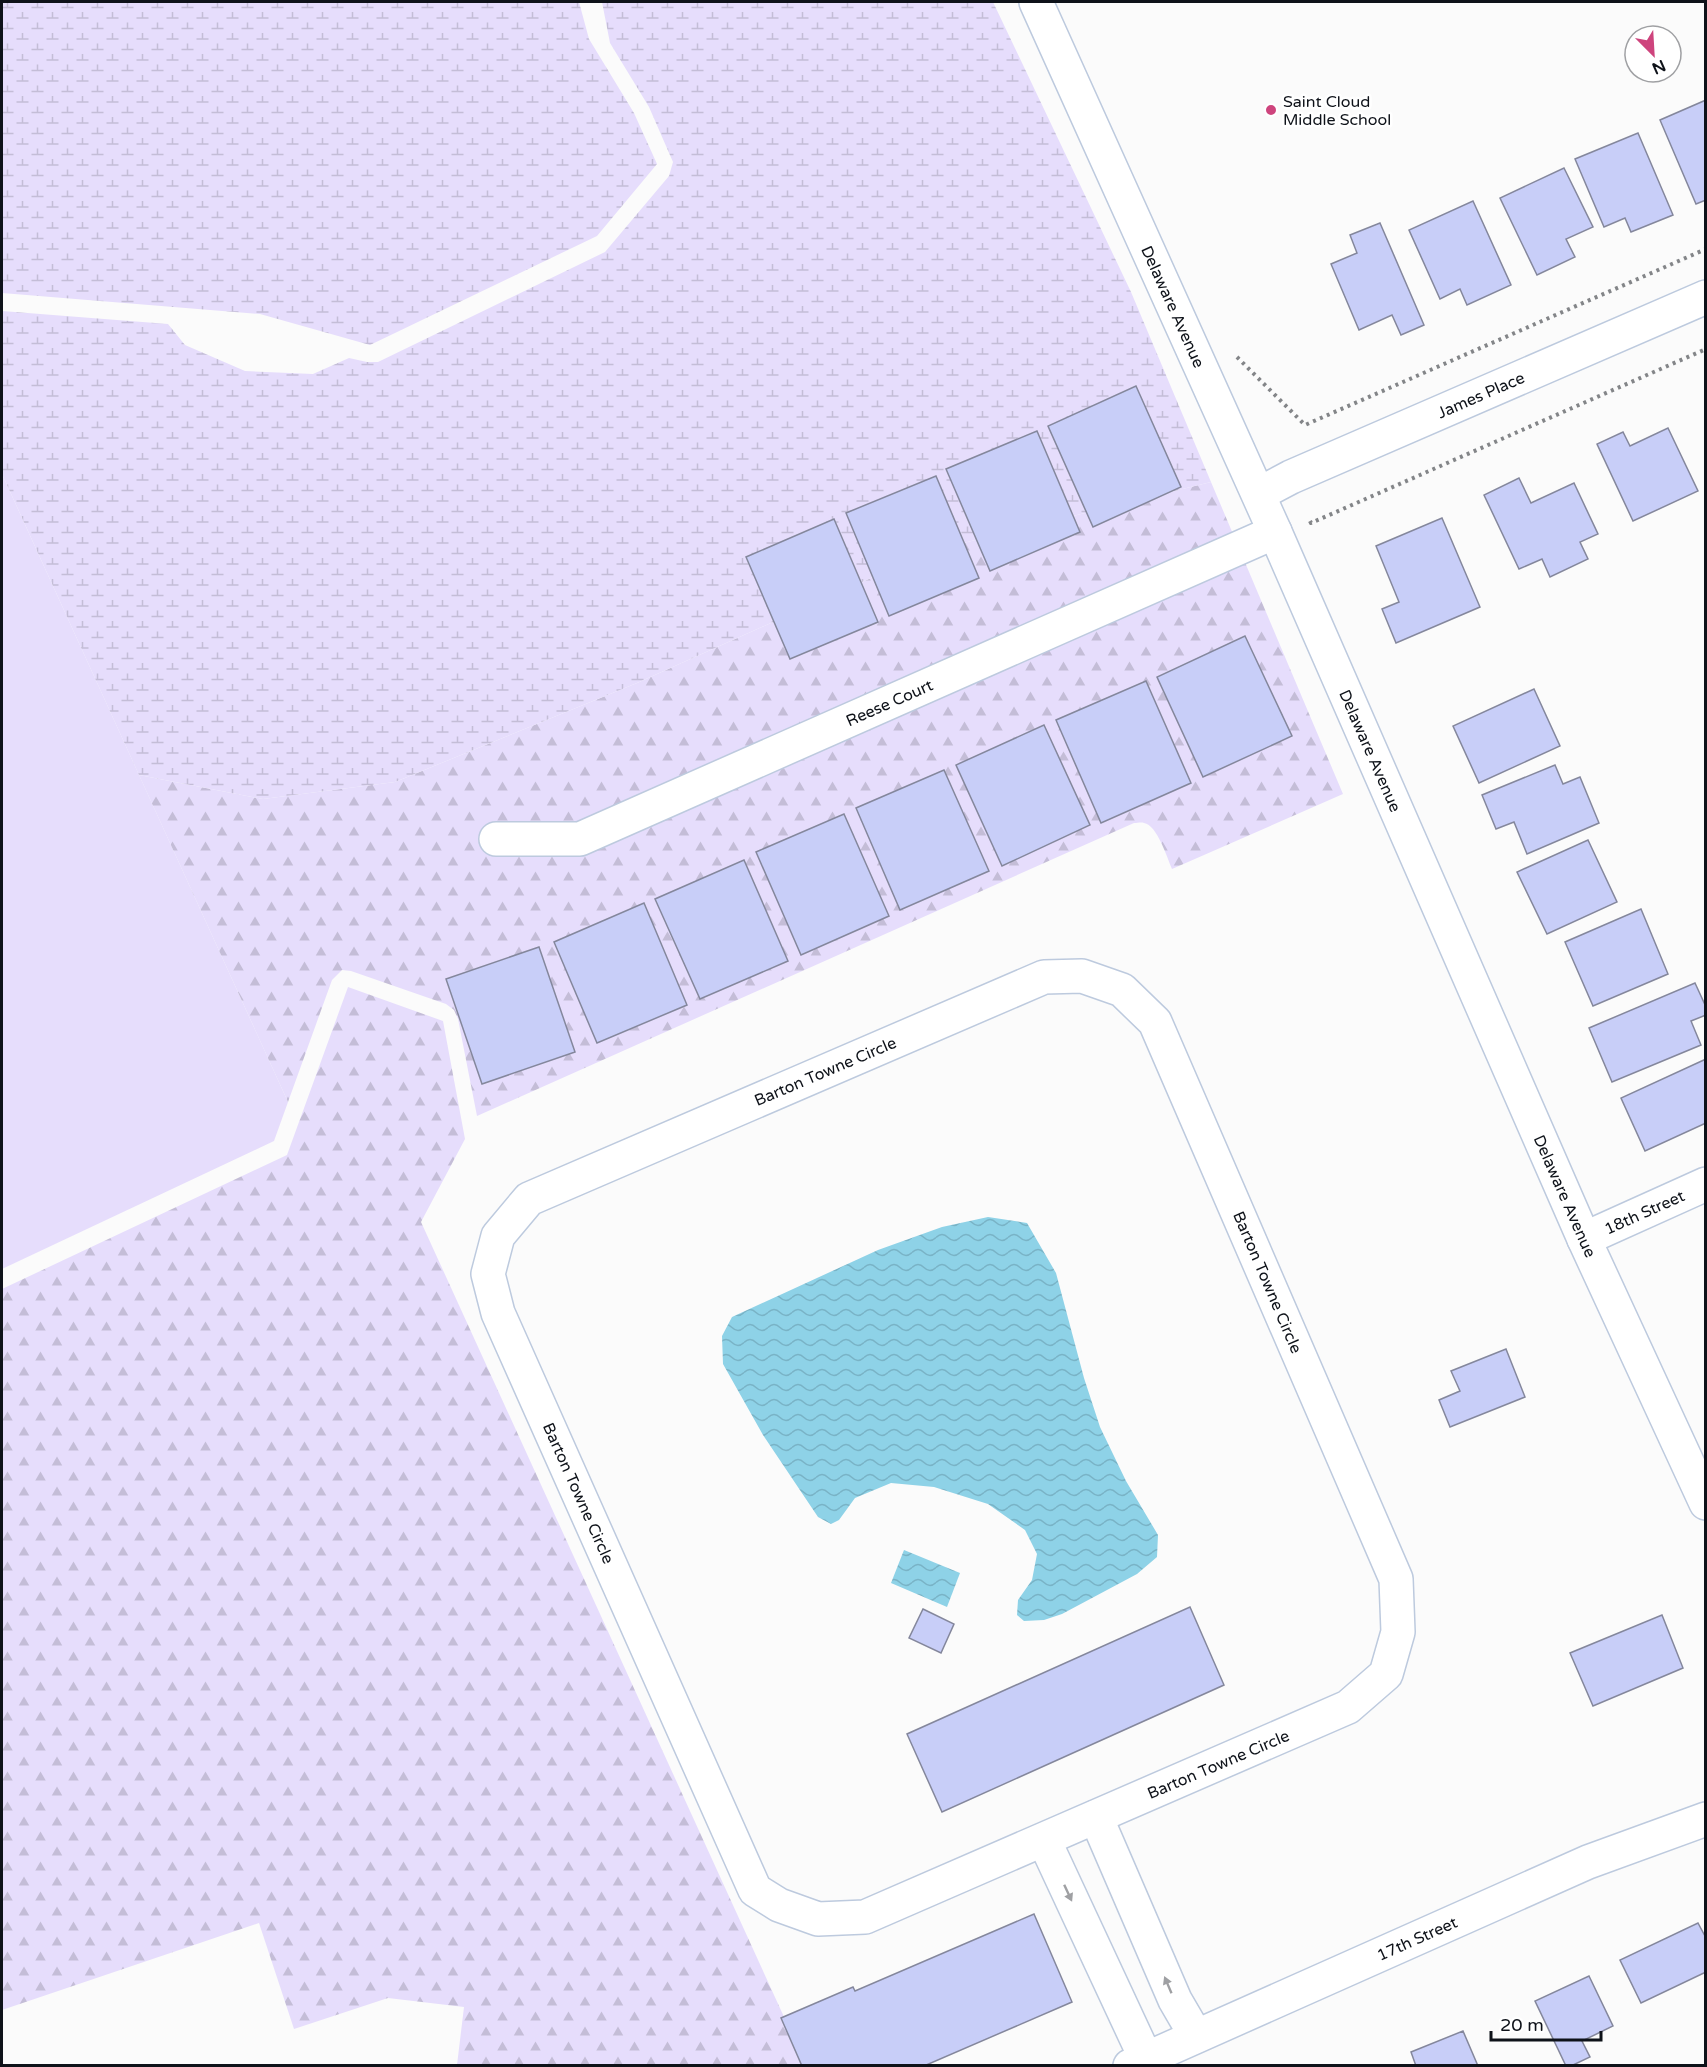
<svg xmlns="http://www.w3.org/2000/svg" width="1707" height="2067" font-family="'Varela Round',sans-serif">
<defs>
<pattern id="forest-firs" width="22" height="20" patternUnits="userSpaceOnUse" patternTransform="scale(1.5)"><rect width="22" height="20" fill="#e6ddfc"/><path d="M5 1l3.5 6h-7zM16 11l3.5 6h-7z" fill="#c4bdd7"/></pattern>
<pattern id="wetland-marsh" width="20" height="14" patternUnits="userSpaceOnUse" patternTransform="scale(1.5)"><rect width="20" height="14" fill="#e6ddfc"/><path d="M1 5h8M5 5V1M11 12h8M15 12V8" fill="none" stroke="#c4bdd7"/></pattern>
<pattern id="water-waves" width="16" height="10" patternUnits="userSpaceOnUse" patternTransform="scale(1.5)"><rect width="16" height="10" fill="#8ed2e7"/><path d="M0 5q4-4 8 0t8 0" fill="none" stroke="#79b3c6"/></pattern>
</defs>
<rect width="100%" height="100%" fill="#fbfbfb"/>
<path fill="#e6ddfc" d="M 2,474 L 288,1102 L 274,1141 L 2,1269 Z"/>
<g fill="url(#forest-firs)">
<path d="M 1211,482 L 1343,794 L 1172,869 C 1167,857 1157,825 1144,823 C 1141,822 1138,823 1134,823 L 477,1116 L 458,1019 L 454,1010 L 446,1004 L 351,971 L 342,970 L 332,980 L 288,1102 L 139,775 L 263,799 L 395,782 L 637,683 L 931,551 Z"/>
<path d="M 348,987 L 443,1021 L 465,1139 L 421,1222 L 806,2065 L 457,2065 L 464,2007 L 388,1998 L 294,2029 L 259,1923 L 2,2010 L 2,1289 L 287,1155 Z"/>
</g>
<g fill="url(#wetland-marsh)">
<path d="M 2,2 L 579,2 L 589,39 L 634,113 L 657,164 L 597,236 L 370,345 L 260,314 L 2,293 Z"/>
<path d="M 602,2 L 993,2 L 1131,292 L 1211,482 L 931,551 L 637,683 L 395,782 L 263,799 L 139,775 L 2,474 L 2,311 L 168,324 L 185,345 L 245,371 L 313,374 L 349,358 L 367,362 L 378,362 L 605,252 L 669,176 L 673,162 L 649,107 L 610,43 Z"/>
</g>
<g fill="url(#water-waves)">
<path d="M 988,1217 L 1027,1223 L 1056,1273 L 1084,1378 L 1100,1427 L 1126,1481 L 1158,1535 L 1157,1557 L 1137,1574 L 1062,1614 L 1044,1620 L 1024,1621 L 1017,1615 L 1018,1600 L 1032,1580 L 1037,1554 L 1025,1530 L 988,1504 L 934,1487 L 891,1483 L 855,1498 L 839,1520 L 831,1524 L 818,1517 L 763,1435 L 723,1364 L 722,1336 L 732,1317 L 878,1250 L 942,1227 Z"/>
<path d="M 904,1550 L 960,1573 L 947,1607 L 891,1583 Z"/>
</g>
<g fill="#c8cef8" stroke="#84879c" stroke-width="1.5">
<path d="M 1706,100 L 1706,200 L 1696,204 L 1660,120 Z"/>
<path d="M 1638,133 L 1673,215 L 1631,232 L 1625,218 L 1604,227 L 1575,159 Z"/>
<path d="M 1564,168 L 1593,227 L 1566,239 L 1575,257 L 1537,275 L 1500,198 Z"/>
<path d="M 1473,201 L 1511,285 L 1467,305 L 1460,289 L 1440,299 L 1409,230 Z"/>
<path d="M 1380,223 L 1424,325 L 1401,335 L 1392,315 L 1359,330 L 1331,264 L 1357,253 L 1350,235 Z"/>
<path d="M 1136,386 L 1181,487 L 1093,527 L 1048,426 Z"/>
<path d="M 1668,428 L 1698,491 L 1633,521 L 1597,444 L 1623,432 L 1630,446 Z"/>
<path d="M 1037,431 L 1080,532 L 990,571 L 946,469 Z"/>
<path d="M 936,476 L 979,578 L 889,616 L 846,513 Z"/>
<path d="M 1519,478 L 1531,503 L 1574,483 L 1598,534 L 1580,542 L 1588,559 L 1550,577 L 1542,559 L 1519,569 L 1484,495 Z"/>
<path d="M 1442,518 L 1480,607 L 1396,643 L 1382,609 L 1399,602 L 1376,546 Z"/>
<path d="M 834,519 L 878,622 L 790,659 L 746,557 Z"/>
<path d="M 1245,636 L 1292,736 L 1203,777 L 1157,677 Z"/>
<path d="M 1146,681 L 1191,783 L 1101,823 L 1056,720 Z"/>
<path d="M 1534,689 L 1560,746 L 1479,783 L 1453,726 Z"/>
<path d="M 1044,725 L 1090,825 L 1002,866 L 956,765 Z"/>
<path d="M 1555,765 L 1563,784 L 1580,777 L 1599,823 L 1527,854 L 1514,822 L 1496,829 L 1482,795 Z"/>
<path d="M 944,770 L 989,871 L 900,910 L 856,808 Z"/>
<path d="M 844,814 L 889,916 L 801,955 L 756,852 Z"/>
<path d="M 1588,840 L 1617,902 L 1547,934 L 1517,872 Z"/>
<path d="M 744,860 L 788,961 L 700,999 L 655,899 Z"/>
<path d="M 644,903 L 687,1005 L 597,1043 L 554,942 Z"/>
<path d="M 1641,909 L 1668,974 L 1593,1006 L 1565,942 Z"/>
<path d="M 539,947 L 575,1052 L 482,1084 L 446,979 Z"/>
<path d="M 1695,983 L 1706,1007 L 1706,1015 L 1691,1021 L 1701,1045 L 1612,1082 L 1589,1028 Z"/>
<path d="M 1706,1059 L 1706,1123 L 1645,1151 L 1621,1098 Z"/>
<path d="M 1506,1349 L 1525,1397 L 1450,1427 L 1439,1400 L 1460,1391 L 1451,1371 Z"/>
<path d="M 1190,1607 L 1224,1685 L 942,1812 L 907,1734 Z"/>
<path d="M 923,1609 L 954,1624 L 941,1653 L 909,1638 Z"/>
<path d="M 1662,1615 L 1683,1668 L 1593,1706 L 1570,1653 Z"/>
<path d="M 1034,1914 L 1072,2002 L 924,2066 L 802,2066 L 781,2018 L 853,1987 L 855,1991 Z"/>
<path d="M 1698,1923 L 1706,1938 L 1706,1972 L 1641,2003 L 1620,1960 Z"/>
<path d="M 1589,1976 L 1613,2026 L 1582,2041 L 1590,2057 L 1571,2066 L 1566,2066 L 1535,2001 Z"/>
<path d="M 1463,2031 L 1478,2066 L 1416,2066 L 1411,2052 Z"/>
</g>
<g fill="none" stroke-linecap="round" stroke-linejoin="round">
<defs>
<g id="street">
<path id="s1" d="M 1036,2 L 1275,532 L 1584,1239 L 1706,1503"/>
<path id="s2" d="M 1259,494 L 1291,477 L 1706,297"/>
<path id="s3" d="M 496,839 L 580,839 L 1275,532"/>
<path d="M 1082,976 L 1122,990 L 1155,1022 L 1396,1579 L 1398,1632 L 1386,1674 L 1348,1707 L 865,1917 L 818,1919 L 779,1905 L 755,1890 L 498,1313 L 488,1274 L 498,1236 L 529,1199 L 1044,977 Z"/>
<path id="s4" d="M 1584,1239 L 1706,1184"/>
<path d="M 1096,1817 L 1175,2000 L 1196,2036"/>
<path d="M 1044,1840 L 1146,2059"/>
<path id="s5" d="M 1130,2066 L 1588,1862 L 1706,1819"/>
</g>
</defs>
<use href="#street" stroke="#bdcade" stroke-width="36"/>
<g stroke="#838588" stroke-width="4" stroke-dasharray="3 4.5" stroke-linecap="butt">
<path d="M 1237,357 L 1305,425 L 1706,249"/>
<path d="M 1310,521 L 1311,523 L 1706,349"/>
</g>
<use href="#street" stroke="#fff" stroke-width="33"/>
</g>
<defs><path id="oneway-solid" d="M-6-.8H1V-3.2L6.5 0L1 3.2V.8H-6Z" transform="scale(1.5)"/></defs>
<g fill="#9fa0a3">
<use href="#oneway-solid" transform="translate(1068 1893) rotate(65)"/>
<use href="#oneway-solid" transform="translate(1168 1985) rotate(-113)"/>
</g>
<circle fill="#ce447d" stroke="#fff" stroke-width="2" cx="1271" cy="110" r="6"/>
<g text-anchor="middle" stroke-width="5" stroke-linejoin="round" paint-order="stroke">
<g font-size="16" fill="#0e1219" stroke="#fff" text-anchor="start">
<text x="1283" y="107">Saint Cloud<tspan x="1283" dy="18">Middle School</tspan></text>
</g>
<g font-size="16" fill="#0e1219" stroke="#fff">
<text dy="6" stroke="none"><textPath href="#s1" startOffset="334">Delaware Avenue</textPath></text>
<text dy="6" stroke="none"><textPath href="#s2" startOffset="243">James Place</textPath></text>
<text dy="6" stroke="none"><textPath href="#s3" startOffset="422">Reese Court</textPath></text>
<text dy="6" stroke="none"><textPath href="#s1" startOffset="820">Delaware Avenue</textPath></text>
<text transform="translate(825 1071) rotate(-23)" y="6">Barton Towne Circle</text>
<text dy="6" stroke="none"><textPath href="#s1" startOffset="1306">Delaware Avenue</textPath></text>
<text dy="6" stroke="none"><textPath href="#s4" startOffset="66">18th Street</textPath></text>
<text transform="translate(1268 1282) rotate(67)" y="6">Barton Towne Circle</text>
<text transform="translate(579 1493) rotate(66)" y="6">Barton Towne Circle</text>
<text transform="translate(1218 1764) rotate(-23)" y="6">Barton Towne Circle</text>
<text dy="6" stroke="none"><textPath href="#s5" startOffset="314">17th Street</textPath></text>
</g>
</g>
<rect width="1707" height="2067" fill="none" stroke="#0e1219" stroke-width="6"/>
<g transform="translate(1653 54) rotate(156)"><circle r="28" fill="#ffffff" stroke="#9fa0a3" stroke-width="1.5"/>
<path d="M0-4.5L10 22L0 15L-10 22Z" fill="#ce447d"/>
<text y="-9" font-size="16" font-weight="bold" text-anchor="middle" fill="#0e1219">N</text>
</g>
<path d="M1491 2031v9h110v-9" fill="none" stroke="#0e1219" stroke-width="3"/>
<text x="1500" y="2031" font-size="18" fill="#0e1219" stroke="#ffffff" stroke-width="4.5" paint-order="stroke">20 m</text>
</svg>
